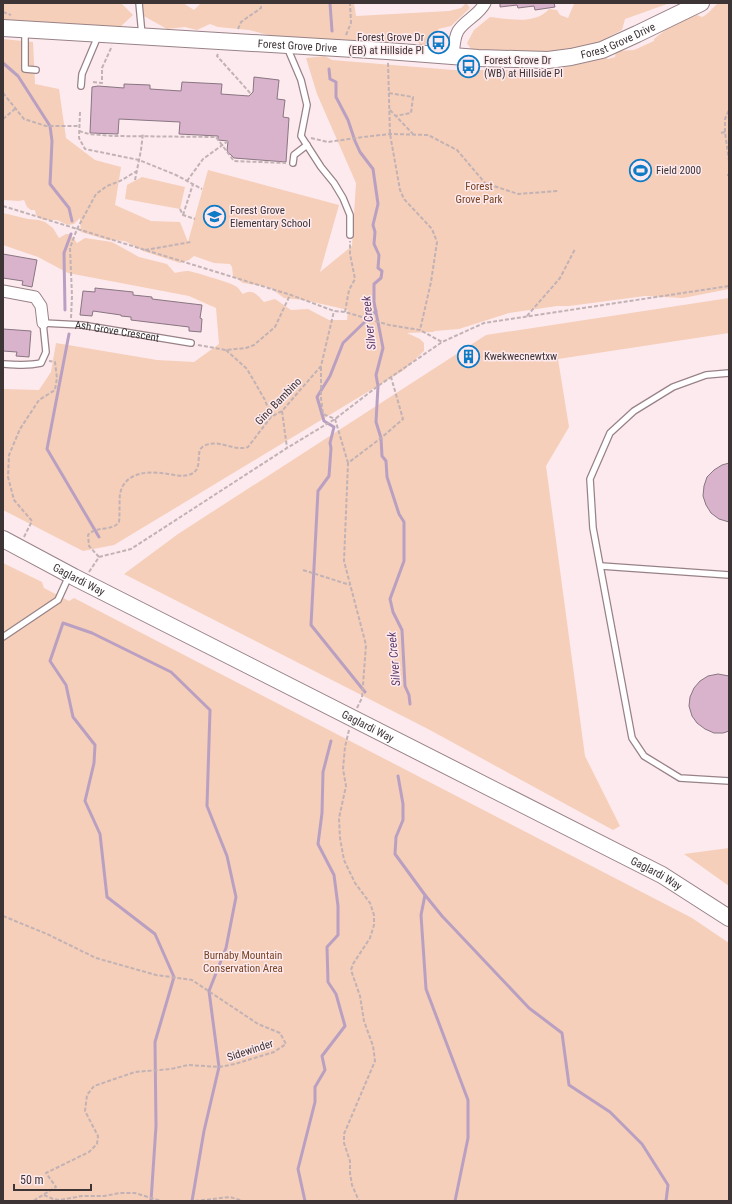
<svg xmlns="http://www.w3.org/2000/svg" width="732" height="1204" font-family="'Roboto Condensed',sans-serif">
<rect width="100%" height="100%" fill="#fdeaee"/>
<g fill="#f5cfb9">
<path d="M 3,3 L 121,3 L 133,15 L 117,30 L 84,24 L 27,26 L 3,25 Z"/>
<path d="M 143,3 L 183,3 L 194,10 L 201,3 L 354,3 L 356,16 L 449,11 L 461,8 L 466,3 L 470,8 L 451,26 L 438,29 L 439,43 L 420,45 L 412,34 L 404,33 L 389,47 L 280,38 L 249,30 L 218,27 L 210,24 L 197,30 L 185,27 L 167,29 L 142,15 Z"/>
<path d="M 582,3 L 670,3 L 625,19 L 622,30 L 587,48 L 574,48 L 556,58 L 473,52 L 467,43 L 474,30 L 490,17 C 510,19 535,25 549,9 L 557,10 L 560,15 L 568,18 L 574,4 Z"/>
<path d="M 718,3 L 729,3 L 729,289 L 683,298 L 645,296 L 569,306 L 557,306 L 509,313 L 459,329 L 435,331 L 433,332 L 407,333 L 420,339 L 424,343 L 424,351 L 404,370 L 114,545 L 83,551 L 3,510 L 3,389 L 39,390 L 51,372 L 56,343 L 157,360 L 194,362 L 219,344 L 216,308 L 189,296 L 68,273 L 38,257 L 3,245 L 3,213 L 28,219 L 39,220 L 45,222 L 53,228 L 59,238 L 66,234 L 70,234 L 77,243 L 85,238 L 112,242 L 139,257 L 167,264 L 175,273 C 179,272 183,271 188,271 C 194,272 233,283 237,287 C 240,289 240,292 243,294 C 253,288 257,295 264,302 L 275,299 L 291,310 L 308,309 L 329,320 L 347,320 L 348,310 L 304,300 L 284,298 L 269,287 L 243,283 L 233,276 L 232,267 L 230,264 L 214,263 L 194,256 L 189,260 L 180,263 L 143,251 L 125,241 L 108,240 L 81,232 L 80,218 L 74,224 L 68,225 L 57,220 L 43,220 L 36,215 L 35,210 L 31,210 L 27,207 L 24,200 L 19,201 L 3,200 L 3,39 L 33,42 L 35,84 L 59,89 L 66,138 L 95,160 L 121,167 L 115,205 L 151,221 L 180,222 L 188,242 L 208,170 L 339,205 L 320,272 L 352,246 L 356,183 L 317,94 L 306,58 L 325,56 L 332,60 L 453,70 L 553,70 L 606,58 L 608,59 L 615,57 L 616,51 L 634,50 L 654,41 L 654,39 L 673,24 L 697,15 L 702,17 C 709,14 712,8 718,3 Z"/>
<path d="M 142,177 L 185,187 L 180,209 L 125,199 L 127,185 Z"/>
<path d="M 729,298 L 729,333 L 558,359 L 569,427 L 546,466 L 585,756 L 620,826 L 613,830 L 428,729 L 124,574 L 178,534 L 486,335 Z"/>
<path d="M 3,563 L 42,582 L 44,588 L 69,601 L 74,598 L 692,918 L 729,943 L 729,1201 L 3,1201 Z"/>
<path d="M 729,848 L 729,886 L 684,854 Z"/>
</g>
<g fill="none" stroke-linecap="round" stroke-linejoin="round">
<g stroke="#b9a0c2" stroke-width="3">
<path d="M 330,3 L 332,31"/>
<path d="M 3,63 L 18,76 L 50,126 L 52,141 L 50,184 L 69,208 L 72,221"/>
<path d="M 329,69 L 330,79 L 336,82 L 336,97 L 348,120 L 355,141 L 360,152 L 373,169 L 378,204 L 373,225 L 375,232 L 374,244 L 379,255 L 378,268 L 382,271 L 381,278 L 374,284 L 374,302 L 383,348 L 376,375 L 378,386 L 376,422 L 381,438 L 382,456 L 386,461 L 387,477 L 399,514 L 404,522 L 404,561 L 390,599 L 393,612 L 402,630 L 405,686 L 409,695 L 410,704"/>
<path d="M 65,310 L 64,253 L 71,234"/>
<path d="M 69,334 L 47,449 L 99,537"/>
<path d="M 365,692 L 311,625 L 318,491 L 329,476 L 331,448 L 330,443 L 334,427 L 324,421 L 317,397 L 330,376 L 343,343 L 376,311"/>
<path d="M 398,776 L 403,804 L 403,820 L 396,837 L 395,854 L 425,895 L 421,915 L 426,989 L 468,1100 L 468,1138 L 455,1201"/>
<path d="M 425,895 L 442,916 L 529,1008 L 562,1033 L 569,1085 L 610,1112 L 642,1144 L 668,1185 L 666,1201"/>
<path d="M 151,1201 L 156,1126 L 155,1042 L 174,977 L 155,934 L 107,897 L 100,834 L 85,801 L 94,763 L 95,745 L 73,717 L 66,685 L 50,661 L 63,623 L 92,633 L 171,672 L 210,710 L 207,806 L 227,856 L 236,897 L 226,948 L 209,991 L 219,1067 L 204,1131 L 192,1201"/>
<path d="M 305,1201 L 298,1169 L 315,1102 L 315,1087 L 325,1070 L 322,1056 L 345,1026 L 336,994 L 328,982 L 327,947 L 338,935 L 338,906 L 334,875 L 318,844 L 322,813 L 323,772 L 331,741"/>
</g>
</g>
<g fill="#d9b2cb" stroke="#887681">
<path d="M 500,3 L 554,3 L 555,7 L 535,10 L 534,6 L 518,8 L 517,5 L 500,7 Z"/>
<path d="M 254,77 L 279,80 L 277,99 L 285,100 L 283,117 L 289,118 L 286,162 L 234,158 L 227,151 L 228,141 L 218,140 L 218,136 L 179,134 L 180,122 L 119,119 L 118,134 L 90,133 L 92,87 L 98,86 L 124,88 L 124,84 L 150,85 L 150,89 L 181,91 L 182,82 L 222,84 L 221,94 L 249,96 L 253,92 Z"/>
<path d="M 3,254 L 37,260 L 32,287 L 22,285 L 23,281 L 3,278 Z"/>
<path d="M 95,288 L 133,292 L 133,295 L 152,297 L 152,299 L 202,305 L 200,318 L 202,319 L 201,332 L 189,331 L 189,327 L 131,320 L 131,317 L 121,316 L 121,315 L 93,311 L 92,316 L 80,315 L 83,291 L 95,292 Z"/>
<path d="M 3,329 L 31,331 L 29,357 L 16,356 L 17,352 L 3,351 Z"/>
<path d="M 467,351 L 474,353 L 472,362 L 465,360 Z"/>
<path d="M 729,463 L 729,522 L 719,519 L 711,513 L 706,505 L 703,496 L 704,486 L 707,477 L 714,470 L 722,465 Z"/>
<path d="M 718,674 L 729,676 L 729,731 L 723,733 L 714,733 L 705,729 L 697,723 L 692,716 L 689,706 L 690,697 L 694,688 L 700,681 L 708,676 Z"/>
</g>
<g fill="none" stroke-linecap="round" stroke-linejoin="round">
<defs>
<g id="lane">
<path d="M 139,3 L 142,35"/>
<path d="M 25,32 L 25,69 L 36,70"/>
<path d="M 287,47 L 301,80 L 307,105 L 301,136 L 321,167 L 334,183 L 343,198 L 350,215 L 350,235"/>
<path d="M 81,86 L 82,74 L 98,36"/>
<path d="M 293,163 L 294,155 L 307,145"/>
<path id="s1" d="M 3,364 C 16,365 28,366 41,363 L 46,352 L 43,323 L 82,325 L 191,343"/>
<path d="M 729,373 L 706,375 L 673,387 L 634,411 L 610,433 L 590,479 L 593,528 L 632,738 L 644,756 L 680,778 L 729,781"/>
<path d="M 601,566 L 729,575"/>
<path d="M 3,637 L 58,600 L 69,576"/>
</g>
<g id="street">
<path d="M 453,56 C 454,48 454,38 458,31 C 465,20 479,15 485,3"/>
<path d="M 3,291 L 35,297 L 41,306 L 43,323"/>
</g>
<g id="secondary">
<path id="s2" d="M 3,28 L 387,51 L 478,58 L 548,60 L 571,57 L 602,50 L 637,34 L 701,3"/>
<path id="s3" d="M 3,539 L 74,577 L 662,875 L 729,918"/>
</g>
</defs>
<use href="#lane" stroke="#988287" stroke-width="8"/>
<use href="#street" stroke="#988287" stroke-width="13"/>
<use href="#secondary" stroke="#988287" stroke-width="18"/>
<g stroke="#c2b2b5" stroke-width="2" stroke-dasharray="4 2" stroke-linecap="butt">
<path d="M 3,12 L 11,15"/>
<path d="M 238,29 L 241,22 L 261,8 L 261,3"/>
<path d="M 346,35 L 351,23 L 350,3"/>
<path d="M 218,54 L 217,56 L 251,94"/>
<path d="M 388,63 L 390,134 L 400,190 L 404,199 L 432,229 L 437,242 L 431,282 L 420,330"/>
<path d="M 93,82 L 102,83 L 102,68 L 112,46"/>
<path d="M 3,93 L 24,119 L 46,126 L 80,126"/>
<path d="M 389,93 L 413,97 L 411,113 L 395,116"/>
<path d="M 390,110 L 413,134"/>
<path d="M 80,112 L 79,138 L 85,149 L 139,160 L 176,175 L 202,189"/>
<path d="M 3,119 L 15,109"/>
<path d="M 79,131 L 89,134 L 113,136 L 216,137 L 234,161 L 286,163"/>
<path d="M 725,132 L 725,119 L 729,110"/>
<path d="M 721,133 L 725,132 L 729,161"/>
<path d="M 311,138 L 328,142 L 363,137 L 390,134 L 428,135 L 457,150 L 485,183 L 518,194 L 558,191"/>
<path d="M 727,175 L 729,175"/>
<path d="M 135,180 L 141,150 L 143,133"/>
<path d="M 187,181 L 203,159 L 228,141"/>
<path d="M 3,206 L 291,295 L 334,311 L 345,312 L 389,325 L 420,330 L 442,342 L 484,323 L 729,286"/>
<path d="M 180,209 L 183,215 L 195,219"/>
<path d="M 183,215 L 193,184"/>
<path d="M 145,250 L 191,242"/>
<path d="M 345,312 L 349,290 L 355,279 L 350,254 L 350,241"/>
<path d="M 527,316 L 560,278 L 575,249"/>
<path d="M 71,318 L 72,296 L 70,248 L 77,229 L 96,194 L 107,186 L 120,181 L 137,171"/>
<path d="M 198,345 L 226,350 L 246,348 L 254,345 L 275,327 L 290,295"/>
<path d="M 226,350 L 247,369 L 265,400 L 271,417"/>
<path d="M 321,367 L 321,398 L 323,414 L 335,419 L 348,463"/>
<path d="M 282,411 L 287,448"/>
<path d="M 24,537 L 32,521 L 14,500 L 8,477 L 9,455 L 20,429 L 39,400 L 55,390 L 57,378 L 55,362 L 49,361"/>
<path d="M 99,557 L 89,546 L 88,535 C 97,525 112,532 119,522 C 120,513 119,503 120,494 C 124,474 144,471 161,473 C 170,474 180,477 188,475 C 206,471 193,451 204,446 C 219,438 233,452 248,447 L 271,417 L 282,411 L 321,366 L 334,311"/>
<path d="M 303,570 L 350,585"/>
<path d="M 89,572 L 99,557 L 131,549 L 287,448 L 335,419 L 378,386 L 442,342"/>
<path d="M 357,708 L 362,698 L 366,645 L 344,561 L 348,463 L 381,438 L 403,419 L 391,377"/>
<path d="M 349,730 L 345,747 L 343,769 L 346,786 L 339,818 L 340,838 L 344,860 L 355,883 L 370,903 L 374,915 L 374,925 L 370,938 L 353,964 L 351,970 L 360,996 L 364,1021 L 373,1046 L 375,1061 L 344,1134 L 344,1143 L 350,1161 L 350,1173 L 352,1185 L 359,1201"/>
<path d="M 3,916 L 47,934 L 96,958 L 156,975 L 192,980 L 258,1024 L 280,1033 L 286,1044 L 274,1052 L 235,1064 L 219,1067 L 188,1065 L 171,1069 L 135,1072 L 94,1086 L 87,1095 L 85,1111 L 98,1136 L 97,1144 L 89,1152 L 46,1173 L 56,1187 L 33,1201"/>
<path d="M 44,1195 L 53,1199 L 60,1200 L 82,1196 L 104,1196 L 120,1193 L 135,1193 L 161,1201"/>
<path d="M 195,1201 L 230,1197 L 243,1201"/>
</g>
<use href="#lane" stroke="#fff" stroke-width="5.5"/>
<use href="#street" stroke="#fff" stroke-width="11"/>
<use href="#secondary" stroke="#fff" stroke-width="16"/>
</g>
<defs>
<symbol id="bus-ring" viewBox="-11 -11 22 22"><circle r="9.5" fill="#fdeaee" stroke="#0f7ac5" stroke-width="1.5"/><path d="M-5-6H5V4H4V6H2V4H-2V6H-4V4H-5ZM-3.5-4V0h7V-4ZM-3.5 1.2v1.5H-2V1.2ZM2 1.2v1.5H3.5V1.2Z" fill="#0f7ac5"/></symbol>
<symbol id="stadium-ring" viewBox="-11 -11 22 22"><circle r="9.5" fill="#fdeaee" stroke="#0f7ac5" stroke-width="1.5"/><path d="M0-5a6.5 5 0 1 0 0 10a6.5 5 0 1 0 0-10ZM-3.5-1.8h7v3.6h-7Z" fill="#0f7ac5"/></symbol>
<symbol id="school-ring" viewBox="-11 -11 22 22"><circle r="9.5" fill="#fdeaee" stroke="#0f7ac5" stroke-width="1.5"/><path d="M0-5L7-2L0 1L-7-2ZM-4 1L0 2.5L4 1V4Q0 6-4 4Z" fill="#0f7ac5"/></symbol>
<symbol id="building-ring" viewBox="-11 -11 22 22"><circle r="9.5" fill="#fdeaee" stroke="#0f7ac5" stroke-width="1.5"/><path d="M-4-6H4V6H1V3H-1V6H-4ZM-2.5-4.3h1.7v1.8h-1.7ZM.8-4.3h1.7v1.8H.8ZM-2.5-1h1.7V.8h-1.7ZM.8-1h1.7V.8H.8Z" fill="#0f7ac5"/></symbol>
</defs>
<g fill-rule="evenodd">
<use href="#bus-ring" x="426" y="30" width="25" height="25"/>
<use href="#bus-ring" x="456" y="54" width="25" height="25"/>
<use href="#stadium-ring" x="628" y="158" width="25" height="25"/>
<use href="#school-ring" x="202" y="204" width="25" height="25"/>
<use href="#building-ring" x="456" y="344" width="25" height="25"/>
</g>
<g text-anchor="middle" stroke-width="3" stroke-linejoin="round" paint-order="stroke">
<g font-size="11" fill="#3d3436" stroke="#fdeaee" text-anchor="start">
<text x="424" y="41" text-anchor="end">Forest Grove Dr<tspan x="424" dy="13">(EB) at Hillside Pl</tspan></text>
<text x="484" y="64">Forest Grove Dr<tspan x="484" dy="13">(WB) at Hillside Pl</tspan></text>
<text x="656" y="174">Field 2000</text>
<text x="230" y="214">Forest Grove<tspan x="230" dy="13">Elementary School</tspan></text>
<text x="484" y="360">Kwekwecnewtxw</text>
</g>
<g font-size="11" fill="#3d3436" stroke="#fdeaee">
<text dy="4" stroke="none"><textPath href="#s2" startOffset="619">Forest Grove Drive</textPath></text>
<text dy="4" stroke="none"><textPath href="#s2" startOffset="295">Forest Grove Drive</textPath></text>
<text dy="4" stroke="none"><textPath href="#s1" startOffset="154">Ash Grove Crescent</textPath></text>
<text transform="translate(278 401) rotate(-46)" y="4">Gino Bambino</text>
<text dy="4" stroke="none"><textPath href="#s3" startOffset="86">Gaglardi Way</textPath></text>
<text dy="4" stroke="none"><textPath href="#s3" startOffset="410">Gaglardi Way</textPath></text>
<text dy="4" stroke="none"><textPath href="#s3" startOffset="734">Gaglardi Way</textPath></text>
<text transform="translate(250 1050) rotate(-18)" y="4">Sidewinder</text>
</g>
<g font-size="11" fill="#794423" stroke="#fdeaee">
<text x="479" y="190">Forest<tspan x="479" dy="13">Grove Park</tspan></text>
<text x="243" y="959">Burnaby Mountain<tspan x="243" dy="13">Conservation Area</tspan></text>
</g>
<g font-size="12" font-style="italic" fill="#603d6c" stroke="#fdeaee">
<text transform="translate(369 323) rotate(-96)" y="4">Silver Creek</text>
<text transform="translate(394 659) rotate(-95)" y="4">Silver Creek</text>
</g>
</g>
<rect width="732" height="1204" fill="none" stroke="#3d3436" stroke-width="8"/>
<path d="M14 1184v6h77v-6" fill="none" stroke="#3d3436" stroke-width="2"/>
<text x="20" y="1184" font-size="12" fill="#3d3436" stroke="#fdeaee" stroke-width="3" paint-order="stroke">50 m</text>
</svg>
